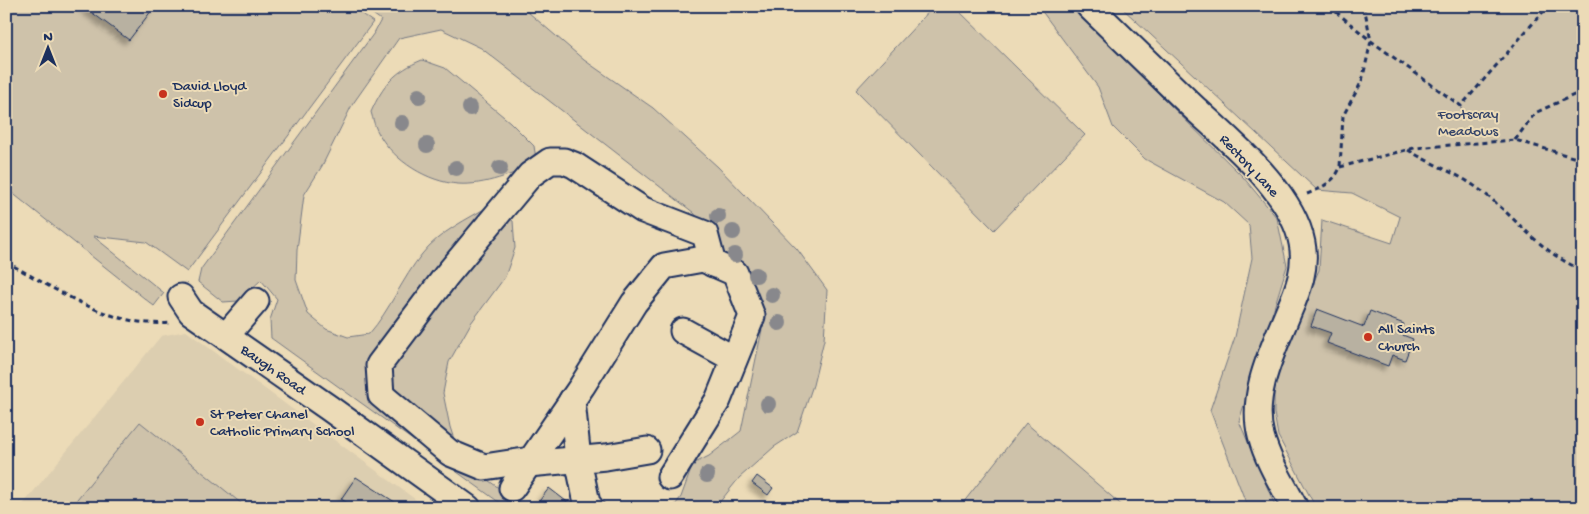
<svg xmlns="http://www.w3.org/2000/svg" width="1589" height="514" font-family="'Gochi Hand',sans-serif">
<defs>
<filter id="shadow"><feDropShadow dx="-4.5" dy="4.5" stdDeviation="2.5" flood-color="#0004"/></filter>
</defs>
<rect width="100%" height="100%" fill="#ecdbb7"/>
<filter id="ink" filterUnits="userSpaceOnUse"><feTurbulence type="fractalNoise" baseFrequency=".02" numOctaves="2"/><feDisplacementMap in="SourceGraphic" scale="10" xChannelSelector="R" yChannelSelector="G"/><feConvolveMatrix kernelMatrix="1 2 1 2 8 2 1 2 1" color-interpolation-filters="sRGB"/></filter>
<g filter="url(#ink)">
<path fill="#dcceb0" d="M 186,331 L 427,508 L 20,508 L 161,336 Z"/>
<g fill="#cec2aa" stroke="#747884">
<path d="M 6,6 L 350,6 L 373,22 L 187,272 L 146,242 L 93,236 L 164,293 L 154,306 L 6,188 Z"/>
<path d="M 362,6 L 521,6 L 584,60 L 653,108 L 718,167 L 797,249 L 827,290 L 824,340 L 813,385 L 797,432 L 774,447 L 739,478 L 715,508 L 673,508 L 681,497 L 693,464 L 709,456 L 741,431 L 765,315 L 749,285 L 694,213 L 481,48 L 441,29 L 399,38 L 352,105 L 322,166 L 304,195 L 297,250 L 296,280 L 308,314 L 326,329 L 348,337 L 369,334 C 390,310 402,279 422,254 C 439,232 468,219 491,205 L 513,221 L 515,248 L 505,277 L 471,323 L 449,362 L 443,393 L 450,427 L 461,461 L 527,508 L 507,508 L 271,338 L 270,320 L 277,299 L 261,280 L 238,301 L 223,302 L 198,282 L 201,269 L 374,33 L 381,20 Z"/>
<path d="M 934,6 L 954,6 L 1085,135 L 994,230 L 856,90 Z"/>
<path d="M 1038,6 L 1070,6 L 1243,177 L 1277,218 L 1287,266 L 1239,421 L 1276,508 L 1248,508 L 1210,410 L 1235,337 L 1252,258 L 1249,225 L 1224,202 L 1145,159 L 1113,127 L 1098,87 Z"/>
<path d="M 1120,6 L 1583,6 L 1583,508 L 1316,508 L 1278,436 L 1274,413 L 1274,386 L 1280,358 L 1319,270 L 1322,220 L 1392,243 L 1400,217 L 1352,193 L 1317,190 Z"/>
<path d="M 422,60 L 445,68 L 510,122 L 534,146 L 537,165 C 513,173 485,186 458,184 C 428,182 394,161 379,134 C 375,128 373,119 371,112 C 383,85 395,71 422,60 Z"/>
<path d="M 140,422 L 247,508 L 79,508 L 73,504 Z"/>
<path d="M 1026,423 L 1125,508 L 959,508 Z"/>
</g>
<g fill="#b8b1a1" stroke="#1b2f5e" filter="url(#shadow)">
<path d="M 83,6 L 155,6 L 129,40 Z"/>
<path d="M 1317,309 L 1364,327 L 1370,311 L 1404,324 L 1400,334 L 1413,339 L 1405,360 L 1392,355 L 1388,366 L 1327,343 L 1331,333 L 1311,326 Z"/>
<path d="M 757,476 L 773,488 L 768,495 L 752,483 Z"/>
<path d="M 356,477 L 404,508 L 356,508 L 341,499 Z"/>
<path d="M 549,488 L 575,508 L 534,508 Z"/>
</g>
<g fill="none" stroke-linecap="round" stroke-linejoin="round">
<defs>
<g id="minor">
<path d="M 1089,6 C 1123,39 1156,71 1190,104 C 1228,140 1292,190 1302,243 C 1307,268 1298,290 1288,313 C 1273,350 1250,394 1261,436 C 1268,462 1283,485 1295,508"/>
<path d="M 181,297 L 191,312 L 329,408 L 468,508"/>
<path d="M 683,331 L 734,359"/>
<path d="M 226,336 L 256,301"/>
<path d="M 572,400 L 578,460 L 587,503 L 591,508"/>
<path d="M 531,460 L 484,467 L 450,453 L 381,395 L 379,365 L 446,276 L 530,175 L 550,161 L 564,161 L 574,165 L 643,210 L 705,234 L 713,264"/>
<path d="M 528,464 L 606,457 L 647,450"/>
<path d="M 512,488 L 582,386 L 634,303 L 664,266 L 703,259 L 735,273 L 752,316 L 718,400 L 670,477"/>
</g>
</defs>
<use href="#minor" stroke="#1b2f5e" stroke-width="29"/>
<g stroke="#1b2f5e" stroke-width="3" stroke-dasharray="5 4" stroke-linecap="butt">
<path d="M 1329,6 L 1371,41 L 1461,106 L 1548,6"/>
<path d="M 1515,140 L 1535,113 L 1574,95 L 1583,93"/>
<path d="M 1408,150 C 1429,163 1454,172 1473,185 C 1512,211 1538,253 1583,270"/>
<path d="M 1340,167 L 1414,148 L 1515,140 L 1583,160"/>
<path d="M 1307,194 C 1320,189 1336,181 1340,167 L 1343,116 L 1362,81 L 1371,41 L 1364,6"/>
<path d="M 6,262 C 57,289 110,328 170,323"/>
</g>
<use href="#minor" stroke="#ecdbb7" stroke-width="25"/>
</g>
<g fill="#88888c">
<circle cx="419" cy="96" r="8"/>
<circle cx="470" cy="108" r="8"/>
<circle cx="402" cy="123" r="8"/>
<circle cx="427" cy="145" r="8"/>
<circle cx="456" cy="168" r="8"/>
<circle cx="500" cy="168" r="8"/>
<circle cx="718" cy="216" r="8"/>
<circle cx="733" cy="232" r="8"/>
<circle cx="735" cy="255" r="8"/>
<circle cx="756" cy="275" r="8"/>
<circle cx="772" cy="295" r="8"/>
<circle cx="779" cy="323" r="8"/>
<circle cx="768" cy="404" r="8"/>
<circle cx="707" cy="475" r="8"/>
</g>
</g>
<g fill="#c8321e" stroke="#ecdbb7" stroke-width="2">
<circle cx="163" cy="94" r="5"/>
<circle cx="1368" cy="337" r="5"/>
<circle cx="200" cy="422" r="5"/>
</g>
<g text-anchor="middle" stroke-width="4" stroke-linejoin="round" paint-order="stroke">
<g font-size="15" fill="#1b2f5e" stroke="#ecdbb7" text-anchor="start">
<text x="173" y="90">David Lloyd<tspan x="173" dy="17">Sidcup</tspan></text>
<text x="1378" y="333">All Saints<tspan x="1378" dy="17">Church</tspan></text>
<text x="210" y="418">St Peter Chanel<tspan x="210" dy="17">Catholic Primary School</tspan></text>
</g>
<g font-size="15" fill="#364569" stroke="#ecdbb7">
<text x="1468" y="118">Footscray<tspan x="1468" dy="17">Meadows</tspan></text>
</g>
<g font-size="15" fill="#1b2f5e" stroke="#ecdbb7">
<text transform="translate(1250 165) rotate(47)" y="5">Rectory Lane</text>
<text transform="translate(274 369) rotate(35)" y="5">Baugh Road</text>
</g>
</g>
<rect width="1589" height="514" fill="none" stroke="#ecdbb7" stroke-width="25"/>
<rect x="12" y="12" width="1564" height="489" fill="none" stroke="#1b2f5e" stroke-width="2" filter="url(#ink)"/>
<g transform="translate(48 48)" stroke="#ecdbb7" stroke-width="4" paint-order="stroke">
<path d="M0-4L9 19L0 12L-9 19Z" fill="#1b2f5e"/>
<text y="-8" font-size="14" font-weight="bold" text-anchor="middle" fill="#1b2f5e">N</text>
</g>
</svg>
